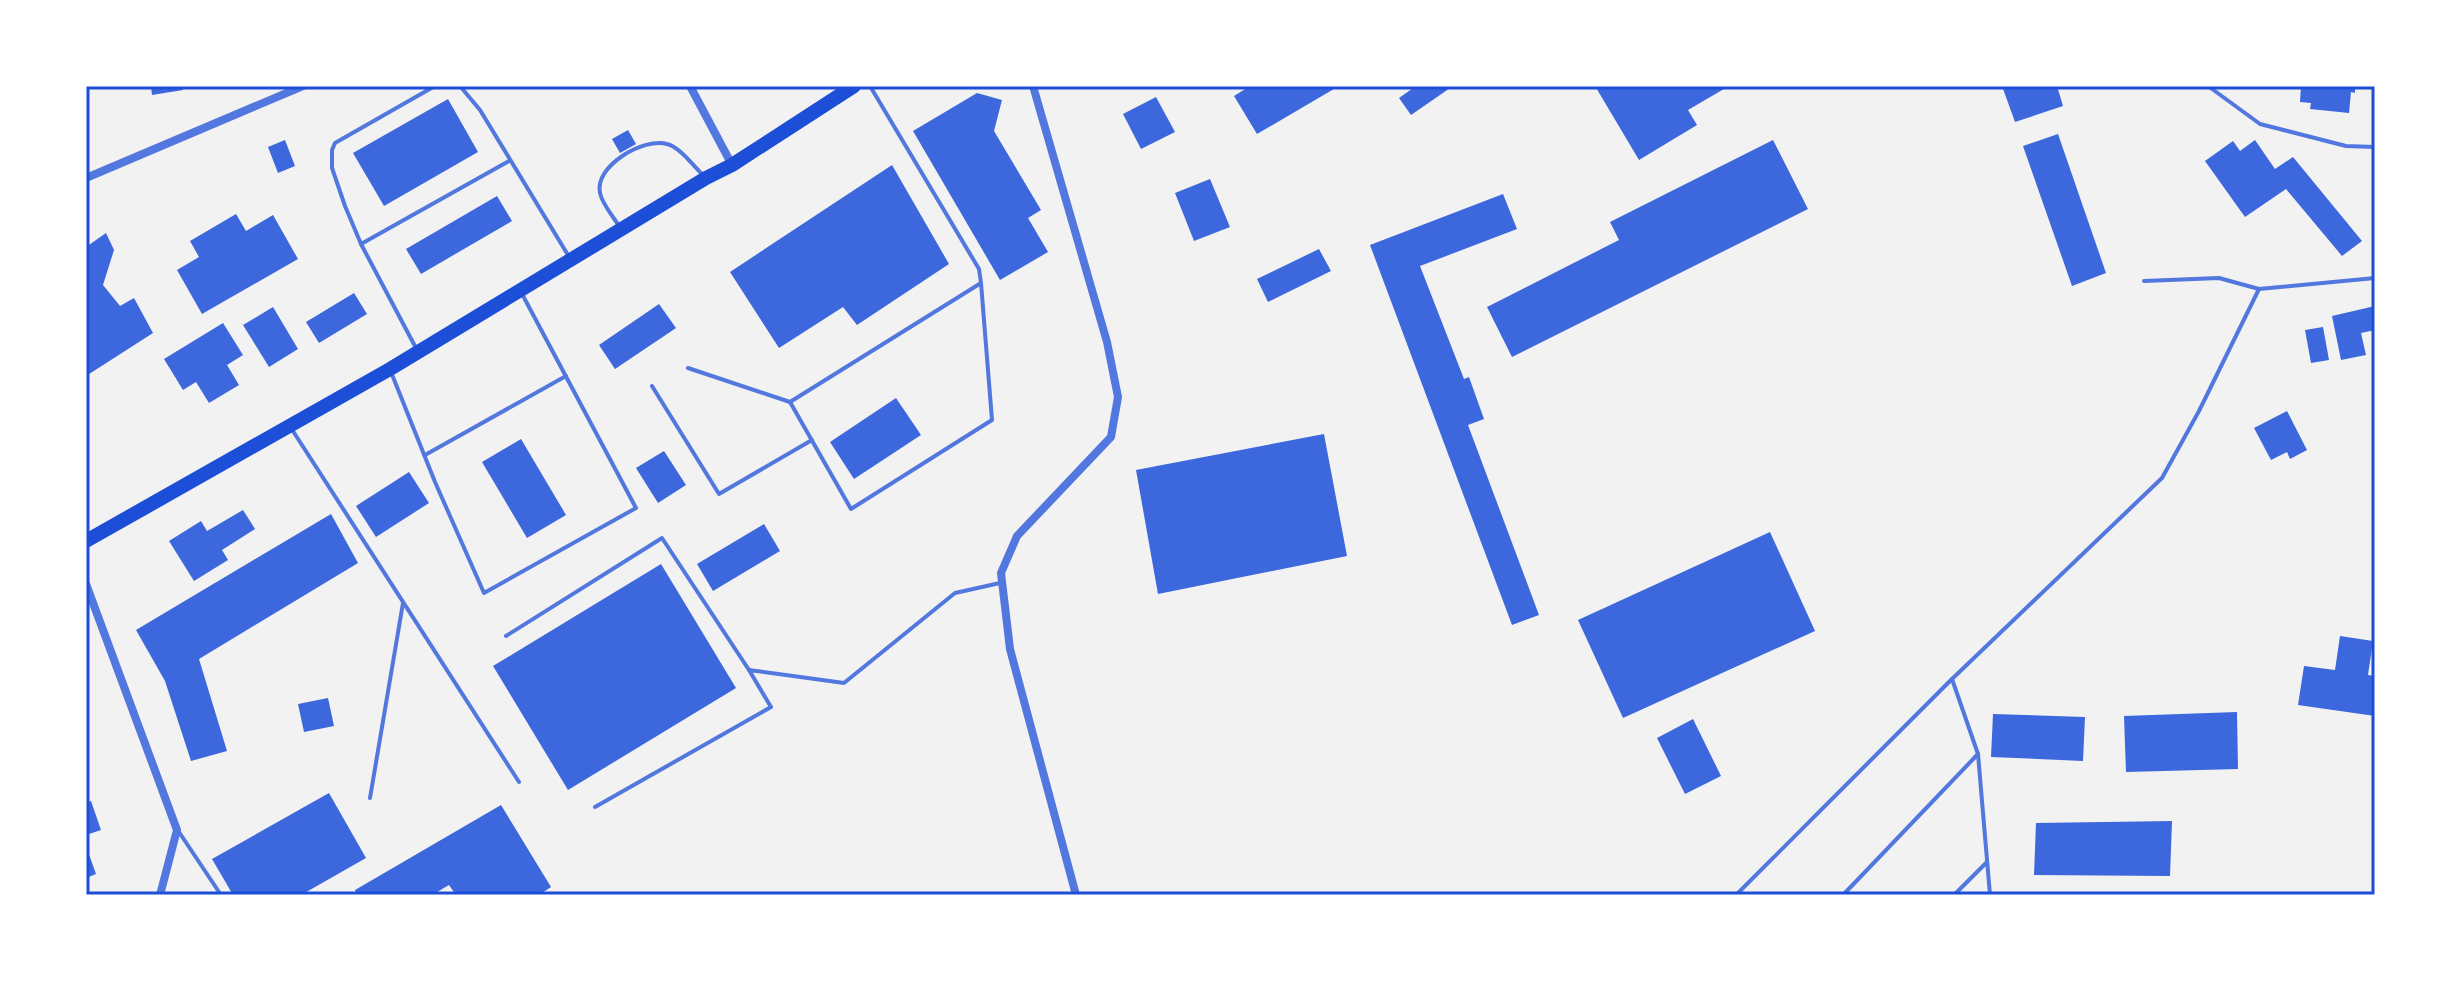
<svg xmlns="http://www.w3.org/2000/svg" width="2461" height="981" font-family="Raleway,sans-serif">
<rect width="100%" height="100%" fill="#f2f2f2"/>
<g fill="#3d67dc">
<path d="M 151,86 L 182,86 L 183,90 L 152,95 Z"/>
<path d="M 1250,86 L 1265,86 L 1267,89 L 1272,86 L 1339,86 L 1257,134 L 1234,96 Z"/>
<path d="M 1416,86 L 1453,86 L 1411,115 L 1399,98 Z"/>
<path d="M 1595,86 L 1729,86 L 1688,110 L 1697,125 L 1639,160 Z"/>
<path d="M 2002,86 L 2057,86 L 2063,106 L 2015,122 Z"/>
<path d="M 2301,86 L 2355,86 L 2355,93 L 2351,92 L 2349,113 L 2310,109 L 2311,103 L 2300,102 Z"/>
<path d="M 977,93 L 1002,100 L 994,131 L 1041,210 L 1028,218 L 1048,252 L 1000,280 L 913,131 Z"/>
<path d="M 1156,97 L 1175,132 L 1141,149 L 1123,114 Z"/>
<path d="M 448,99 L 478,152 L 384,206 L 353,153 Z"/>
<path d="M 628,130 L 636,144 L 620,153 L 612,139 Z"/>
<path d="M 2058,134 L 2106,273 L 2072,286 L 2023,146 Z"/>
<path d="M 285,140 L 295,166 L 278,173 L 268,147 Z"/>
<path d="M 1773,140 L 1808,209 L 1512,357 L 1487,307 L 1619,240 L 1610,222 Z"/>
<path d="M 2255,140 L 2275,169 L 2293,157 L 2362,241 L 2342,256 L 2286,189 L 2245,217 L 2205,161 L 2233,141 L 2240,151 Z"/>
<path d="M 892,165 L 949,264 L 857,325 L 843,307 L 779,348 L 730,272 Z"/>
<path d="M 1210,179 L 1230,227 L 1194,241 L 1175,193 Z"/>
<path d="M 1503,194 L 1517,229 L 1420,266 L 1464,379 L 1469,377 L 1484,419 L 1468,425 L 1539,615 L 1512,625 L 1370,245 Z"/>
<path d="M 497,196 L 512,221 L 421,274 L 406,249 Z"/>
<path d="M 236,214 L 246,231 L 273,215 L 298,259 L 202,314 L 177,270 L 199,257 L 190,241 Z"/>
<path d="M 106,233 L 114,250 L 103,285 L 120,306 L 134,298 L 153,333 L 86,376 L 86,258 L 89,257 L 86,247 Z"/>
<path d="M 1319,249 L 1331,271 L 1268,302 L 1257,279 Z"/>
<path d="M 354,293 L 367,314 L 319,343 L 306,322 Z"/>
<path d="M 659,304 L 676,328 L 615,369 L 599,345 Z"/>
<path d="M 2375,306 L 2375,330 L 2361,333 L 2366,355 L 2341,360 L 2332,316 Z"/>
<path d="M 273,307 L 298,349 L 269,367 L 243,325 Z"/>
<path d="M 223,323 L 243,355 L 227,365 L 239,385 L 209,403 L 196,382 L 183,390 L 164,359 Z"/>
<path d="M 2323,327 L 2329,360 L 2311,363 L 2305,330 Z"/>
<path d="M 896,398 L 921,435 L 854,479 L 830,442 Z"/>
<path d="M 2287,411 L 2307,450 L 2290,459 L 2287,452 L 2271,460 L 2254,428 Z"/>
<path d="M 1324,434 L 1347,556 L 1158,594 L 1136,470 Z"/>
<path d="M 521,439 L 566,515 L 527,538 L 482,462 Z"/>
<path d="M 664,451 L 686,485 L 658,503 L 636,468 Z"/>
<path d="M 409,472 L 429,503 L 376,537 L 356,506 Z"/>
<path d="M 243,510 L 255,529 L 222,550 L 228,560 L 194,581 L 169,541 L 201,521 L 207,531 Z"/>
<path d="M 331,514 L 358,563 L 199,659 L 227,751 L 191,761 L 165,681 L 136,630 Z"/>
<path d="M 764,524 L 780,551 L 713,591 L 697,564 Z"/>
<path d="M 1770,532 L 1815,631 L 1623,718 L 1578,620 Z"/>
<path d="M 661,564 L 736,688 L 568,790 L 493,666 Z"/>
<path d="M 2340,636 L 2373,641 L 2368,675 L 2375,676 L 2375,716 L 2298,705 L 2304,666 L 2335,670 Z"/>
<path d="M 328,698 L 334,726 L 304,732 L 298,704 Z"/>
<path d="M 2237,712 L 2238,769 L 2126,772 L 2124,716 Z"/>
<path d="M 1993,714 L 2085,717 L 2083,761 L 1991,757 Z"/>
<path d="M 1693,719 L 1721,776 L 1685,794 L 1657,738 Z"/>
<path d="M 329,793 L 366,858 L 301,895 L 233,895 L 212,859 Z"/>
<path d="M 91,801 L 101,830 L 86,835 L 86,802 Z"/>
<path d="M 501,805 L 551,887 L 539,895 L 456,895 L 449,885 L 432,895 L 357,895 L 355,890 Z"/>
<path d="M 2172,821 L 2170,876 L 2034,875 L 2036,823 Z"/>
<path d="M 86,846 L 96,874 L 86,878 Z"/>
</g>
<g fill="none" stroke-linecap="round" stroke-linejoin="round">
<g stroke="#5277de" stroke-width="4">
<path d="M 460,86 L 480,110 L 568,255"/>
<path d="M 870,86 L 979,269 L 981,283 L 992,420 L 851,509 L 790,402 L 981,283"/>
<path d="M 2208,86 L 2260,124 L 2346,146 L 2375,147"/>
<path d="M 619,226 C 613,216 602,204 600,193 C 594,166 644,137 667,144 C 680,147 694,167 704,176"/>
<path d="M 361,244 L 509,161"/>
<path d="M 2144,281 L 2219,278 L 2259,289 L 2375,278"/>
<path d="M 417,350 L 361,244 L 345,206 L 332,168 L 332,150 L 335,143 L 435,86"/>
<path d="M 688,368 L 790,402"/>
<path d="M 391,372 L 435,482 L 484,593 L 636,508 L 521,292"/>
<path d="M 652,386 L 719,494 L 812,440"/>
<path d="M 291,428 L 519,782"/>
<path d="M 425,455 L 566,376"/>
<path d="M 506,636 L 662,538 L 749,670"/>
<path d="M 370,798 L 403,603"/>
<path d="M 595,807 L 771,707 L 749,670 L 844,683 L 955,593 L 1000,583"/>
<path d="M 179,832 L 221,895"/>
<path d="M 1736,895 L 1952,679"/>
<path d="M 1843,895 L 1978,754"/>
<path d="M 1954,895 L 1986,863"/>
<path d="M 1990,895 L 1978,754 L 1952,679 L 2162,478 L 2199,411 L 2259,289"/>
</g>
<g stroke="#5277de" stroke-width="8">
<path d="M 690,86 L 732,165"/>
<path d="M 1033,86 L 1107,342 L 1118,397 L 1111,437 L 1017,536 L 1001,573 L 1010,649 L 1076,895"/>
<path d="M 86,178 L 303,86"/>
<path d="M 86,584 L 177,830 L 160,895"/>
</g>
<path stroke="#1d4ed8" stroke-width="14" d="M 86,541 L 390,369 L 706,178 L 732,165 L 854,86"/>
</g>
<rect width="2461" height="981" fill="none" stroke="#ffffff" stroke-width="176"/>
<rect x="88" y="88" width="2285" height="805" fill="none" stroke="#1d4ed8" stroke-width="3"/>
</svg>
